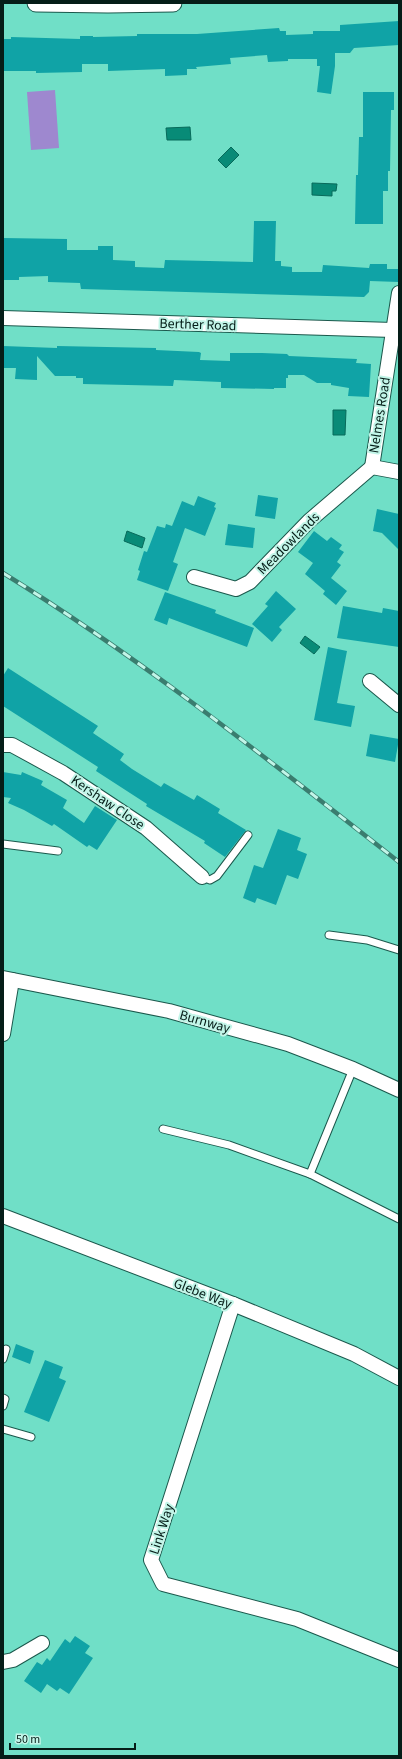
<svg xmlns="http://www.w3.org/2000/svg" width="402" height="1759" font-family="'Source Sans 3',sans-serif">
<rect width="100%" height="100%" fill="#70dfc7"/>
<path fill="#9e88cf" d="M 55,90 L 59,148 L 31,150 L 27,92 Z"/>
<g fill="#088b77" stroke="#076a5a">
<path d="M 190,127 L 191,140 L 167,140 L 166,128 Z"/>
<path d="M 231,147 L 239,155 L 226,168 L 218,160 Z"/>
<path d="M 312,183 L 337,184 L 336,191 L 332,191 L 332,196 L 312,195 Z"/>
<path d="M 333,410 L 346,410 L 345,435 L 333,435 Z"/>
<path d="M 127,531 L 145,538 L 142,548 L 124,541 Z"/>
<path d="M 305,636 L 320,647 L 314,654 L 300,643 Z"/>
</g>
<g fill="#10a3a6">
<path d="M 399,21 L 399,45 L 354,48 L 350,53 L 335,53 L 335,66 L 331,94 L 317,92 L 320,66 L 317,66 L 317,59 L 288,59 L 288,61 L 268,62 L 267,55 L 230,58 L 231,64 L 196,67 L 197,69 L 187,69 L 187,75 L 165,76 L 165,69 L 108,71 L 108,64 L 82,64 L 82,72 L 36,73 L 36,71 L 3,71 L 3,39 L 11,39 L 11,37 L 80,39 L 80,36 L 93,36 L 93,37 L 137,36 L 137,34 L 197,34 L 279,28 L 280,31 L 286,31 L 286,35 L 313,34 L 313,31 L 340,31 L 340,25 Z"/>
<path d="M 363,92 L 394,92 L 394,110 L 391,110 L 390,171 L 388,171 L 388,191 L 383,191 L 383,224 L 355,224 L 356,175 L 358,175 L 359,137 L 363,137 Z"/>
<path d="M 254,221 L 276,221 L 275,261 L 281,261 L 281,266 L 292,267 L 292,272 L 322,272 L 323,265 L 369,268 L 370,264 L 387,264 L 387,269 L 399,269 L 399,282 L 370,281 L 369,292 L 364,297 L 81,289 L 80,283 L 48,282 L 48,276 L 19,277 L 19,280 L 3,280 L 3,238 L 67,239 L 67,250 L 98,250 L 98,246 L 113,246 L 113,260 L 135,261 L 135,267 L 164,268 L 165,260 L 253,262 Z"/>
<path d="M 3,346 L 57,348 L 57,346 L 156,348 L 156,350 L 199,352 L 201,353 L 200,360 L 230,361 L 230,353 L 262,353 L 287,354 L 289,356 L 357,359 L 356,363 L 371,364 L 369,397 L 348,396 L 349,388 L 331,385 L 331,383 L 317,383 L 304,375 L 288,375 L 288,378 L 286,378 L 286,388 L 274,388 L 274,389 L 221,388 L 221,382 L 174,380 L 173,386 L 83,384 L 83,378 L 76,378 L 76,376 L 55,376 L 37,356 L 37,380 L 15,379 L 16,368 L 3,368 Z"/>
<path d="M 258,495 L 278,498 L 275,519 L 255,516 Z"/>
<path d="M 198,496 L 216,503 L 214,507 L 216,508 L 205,536 L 185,528 L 173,562 L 178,564 L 168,591 L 137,580 L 140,571 L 138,570 L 144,551 L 147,552 L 157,526 L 165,528 L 166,524 L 172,526 L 182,501 L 194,506 Z"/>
<path d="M 377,509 L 399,514 L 399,550 L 382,533 L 373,531 Z"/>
<path d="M 228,524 L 255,528 L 253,548 L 225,545 Z"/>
<path d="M 314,531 L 327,541 L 331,537 L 342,545 L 339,549 L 344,552 L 337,562 L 341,565 L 331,578 L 347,591 L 336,605 L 323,594 L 325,591 L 305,574 L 313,563 L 298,552 Z"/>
<path d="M 276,591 L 296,609 L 279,627 L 282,630 L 272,642 L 252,624 L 268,606 L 265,604 Z"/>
<path d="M 165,592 L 216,610 L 215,613 L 254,628 L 247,647 L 169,618 L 167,625 L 154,620 Z"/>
<path d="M 343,606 L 382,613 L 383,608 L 399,611 L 399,647 L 337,638 Z"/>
<path d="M 328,647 L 347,651 L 337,703 L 355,706 L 351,727 L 314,720 Z"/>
<path d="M 8,668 L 98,726 L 93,733 L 124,754 L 120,760 L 132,769 L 161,787 L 164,783 L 194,800 L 197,795 L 220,809 L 218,813 L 246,830 L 225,857 L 204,843 L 205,841 L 146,806 L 147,804 L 96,771 L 98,767 L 3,706 L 3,676 Z"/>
<path d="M 370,734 L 399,739 L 395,762 L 366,756 Z"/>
<path d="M 3,772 L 21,775 L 22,772 L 43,781 L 41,785 L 67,800 L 63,808 L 84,823 L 95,806 L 117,820 L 97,850 L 89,845 L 87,847 L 54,824 L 52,826 L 24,810 L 8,803 L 11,798 L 3,797 Z"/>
<path d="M 278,829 L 301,838 L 297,850 L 307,854 L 298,879 L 287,875 L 276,905 L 257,898 L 255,903 L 243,898 L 254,865 L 263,868 Z"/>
<path d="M 16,1344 L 34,1351 L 30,1364 L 12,1357 Z"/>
<path d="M 45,1360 L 63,1367 L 59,1378 L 66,1381 L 49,1422 L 24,1412 Z"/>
<path d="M 75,1636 L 90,1646 L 85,1653 L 93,1658 L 69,1694 L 60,1688 L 57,1691 L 47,1684 L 41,1693 L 24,1681 L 37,1662 L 42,1665 L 47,1658 L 50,1661 L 65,1639 L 70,1643 Z"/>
</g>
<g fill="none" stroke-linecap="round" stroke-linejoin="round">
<defs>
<g id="service">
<path d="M 3,844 L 58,851"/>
<path d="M 202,877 L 210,880 L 217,876 L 248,835"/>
<path d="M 329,935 L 367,940 L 399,950"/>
<path d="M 163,1129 L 229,1145 L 310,1174 L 399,1219"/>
<path d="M 310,1174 L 353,1069"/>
<path d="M 3,1359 L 6,1349"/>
<path d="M 3,1398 L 5,1399 L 3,1406"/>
<path d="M 3,1429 L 31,1437"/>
</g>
<g id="minor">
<path d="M 3,318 L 393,330"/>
<path d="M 372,467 L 399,293"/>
<path d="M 372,467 L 399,472"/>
<path d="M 194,577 L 236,589 L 250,582 L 309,521 L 372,467"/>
<path d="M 370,681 L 399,705"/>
<path d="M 3,745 L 12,745 L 63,773 L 146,828 L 202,877"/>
<path d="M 3,978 L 169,1011 L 288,1044 L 353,1069 L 399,1090"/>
<path d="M 3,1034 L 12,980"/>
<path d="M 3,1216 L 233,1304 L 354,1354 L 399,1378"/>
<path d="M 233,1304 L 151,1560 L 163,1584 L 297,1619 L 399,1660"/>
<path d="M 3,1662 L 13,1660 L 42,1643"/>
</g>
<path id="tertiary" d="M 36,3 L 108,4 L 173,3"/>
</defs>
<use href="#service" stroke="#1b584c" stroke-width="9"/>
<use href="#minor" stroke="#1b584c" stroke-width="16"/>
<use href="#tertiary" stroke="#1b584c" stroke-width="19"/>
<use href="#service" stroke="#fff" stroke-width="7"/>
<use href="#minor" stroke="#fff" stroke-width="14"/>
<use href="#tertiary" stroke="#fff" stroke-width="17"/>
<defs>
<path id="rail" d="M 3,573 C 142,659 270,761 399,862"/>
</defs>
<use href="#rail" stroke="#3a7d6f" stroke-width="4.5"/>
<use href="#rail" stroke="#c2f5e8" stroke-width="3" stroke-dasharray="9" stroke-linecap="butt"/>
</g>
<g text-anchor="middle" stroke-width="4" stroke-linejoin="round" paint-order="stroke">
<g font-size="14" fill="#051d18" stroke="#c2f5e8">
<text transform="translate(198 324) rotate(2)" y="5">Berther Road</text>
<text transform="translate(379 415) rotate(-81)" y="5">Nelmes Road</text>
<text transform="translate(288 543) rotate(-45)" y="5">Meadowlands</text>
<text transform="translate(108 802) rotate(34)" y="5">Kershaw Close</text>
<text transform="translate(205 1021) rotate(16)" y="5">Burnway</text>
<text transform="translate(203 1293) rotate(21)" y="5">Glebe Way</text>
<text transform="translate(161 1529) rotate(-72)" y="5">Link Way</text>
</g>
</g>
<rect width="402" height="1759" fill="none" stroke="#051d18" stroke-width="8"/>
<path d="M10 1743v6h125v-6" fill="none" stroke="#051d18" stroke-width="2"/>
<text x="16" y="1743" font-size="12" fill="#051d18" stroke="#c2f5e8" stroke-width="3" paint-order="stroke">50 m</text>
</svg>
